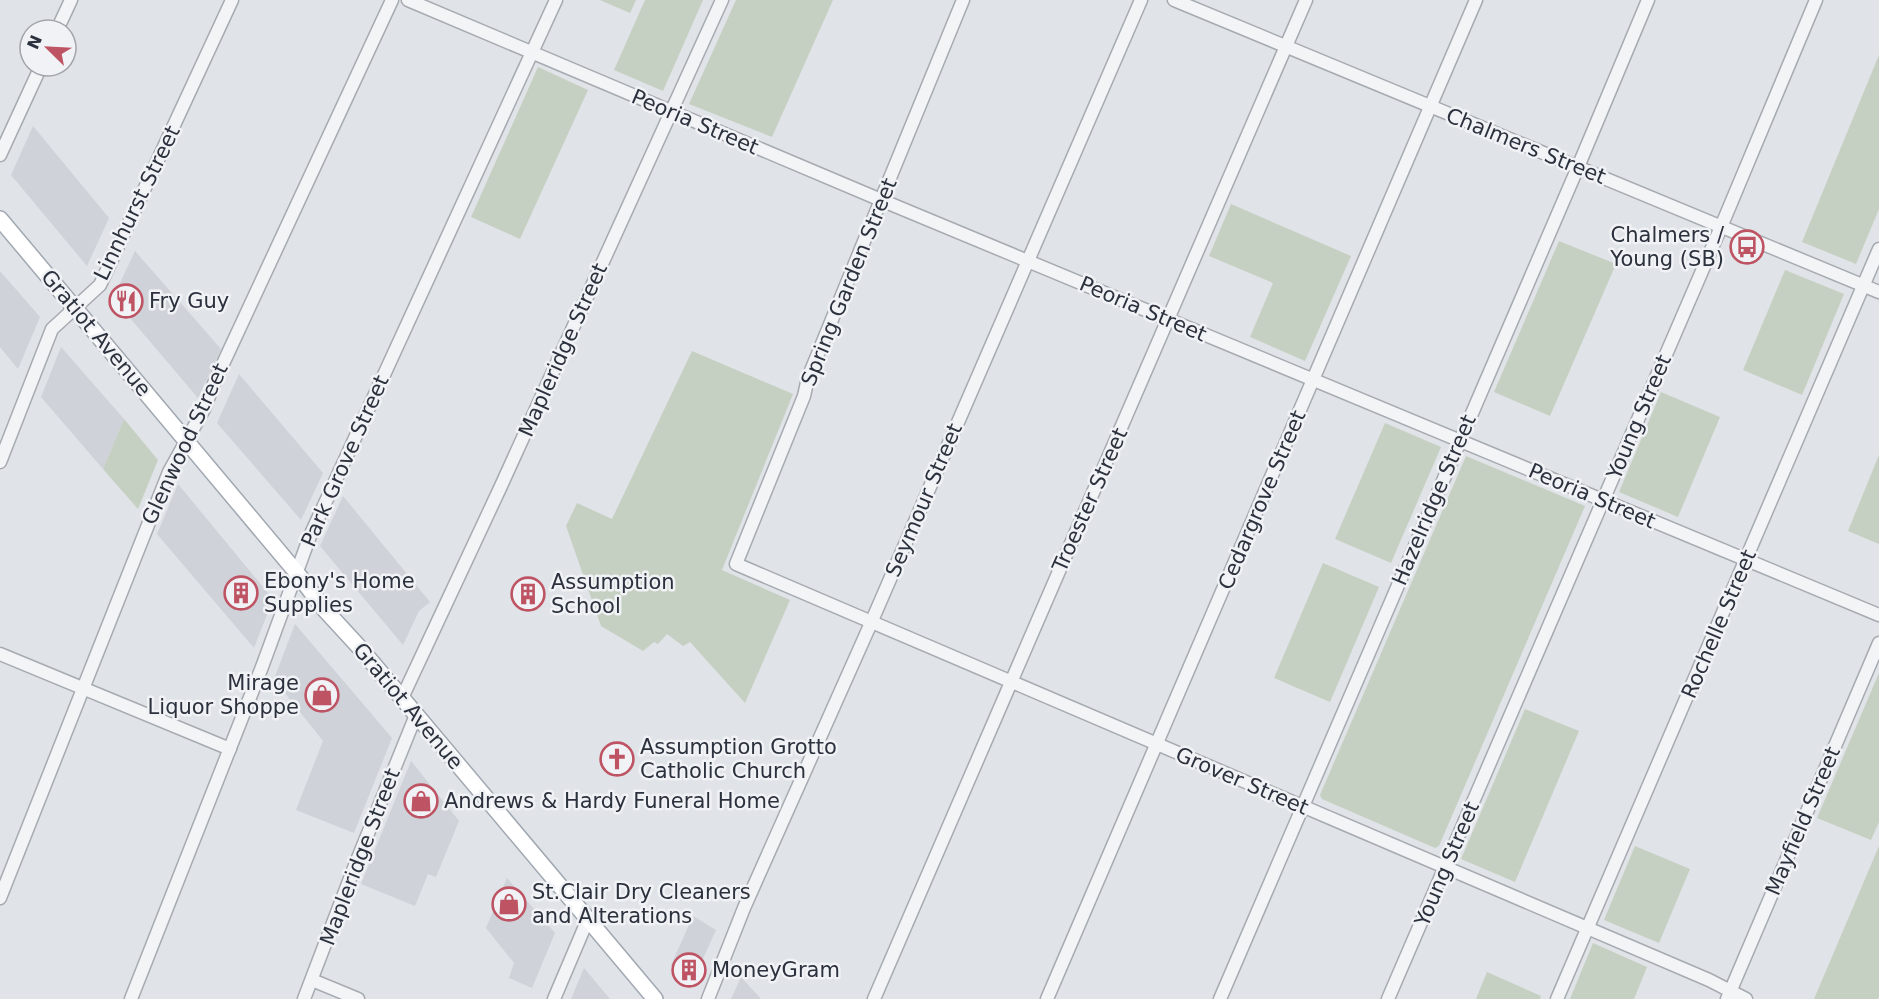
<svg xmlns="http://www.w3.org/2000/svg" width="1879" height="999" font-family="'DejaVu Sans',sans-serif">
<rect width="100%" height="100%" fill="#e0e3e7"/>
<g fill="#cfd2d9">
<path d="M 33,126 L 109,218 L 87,266 L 11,175 Z"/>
<path d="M 135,251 L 221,349 L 198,398 L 113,298 Z"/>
<path d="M 0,271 L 40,317 L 18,369 L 0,347 Z"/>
<path d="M 61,347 L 124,419 L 103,469 L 41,397 Z"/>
<path d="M 239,374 L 323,473 L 301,520 L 217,423 Z"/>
<path d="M 178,484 L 273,599 L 254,648 L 157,534 Z"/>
<path d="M 343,496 L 430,602 L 419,611 L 403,645 L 320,546 Z"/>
<path d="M 295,624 L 392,738 L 354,833 L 296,810 L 323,741 L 274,679 Z"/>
<path d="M 411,761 L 459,821 L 436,877 L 428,874 L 415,906 L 361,884 Z"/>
<path d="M 507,878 L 555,933 L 532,988 L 509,978 L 514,963 L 486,928 Z"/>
<path d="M 693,916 L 716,930 L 690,987 L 671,965 Z"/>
<path d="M 584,968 L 610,999 L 571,999 Z"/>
<path d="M 741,977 L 761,999 L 731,999 Z"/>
</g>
<g fill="#c6d0c2">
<path d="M 600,0 L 636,0 L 630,13 Z"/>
<path d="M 645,0 L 703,0 L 663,91 L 614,70 Z"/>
<path d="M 736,0 L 833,0 L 772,137 L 689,104 Z"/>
<path d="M 1879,55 L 1879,209 L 1856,264 L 1802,242 Z"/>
<path d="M 538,67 L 588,90 L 520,239 L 471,217 Z"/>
<path d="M 1231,204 L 1351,256 L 1305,361 L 1250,337 L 1273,283 L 1209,256 Z"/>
<path d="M 1559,241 L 1616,264 L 1550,416 L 1494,392 Z"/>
<path d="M 1785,270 L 1844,294 L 1802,395 L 1743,370 Z"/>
<path d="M 692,351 L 793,394 L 722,570 L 790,600 L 745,703 L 690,642 L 683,646 L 667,634 L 658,644 L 654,642 L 643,651 L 601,626 L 566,526 L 577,503 L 612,519 Z"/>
<path d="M 1661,392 L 1720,417 L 1678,517 L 1619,492 Z"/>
<path d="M 124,419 L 158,460 L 138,509 L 103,469 Z"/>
<path d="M 1385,423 L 1441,447 L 1391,563 L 1335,539 Z"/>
<path d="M 1879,455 L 1879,544 L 1848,531 Z"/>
<path d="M 1466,456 L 1585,506 L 1439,846 L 1435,848 L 1322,799 L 1320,795 Z"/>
<path d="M 1323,563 L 1379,587 L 1330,702 L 1274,678 Z"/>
<path d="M 1879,673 L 1879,822 L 1871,840 L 1817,818 Z"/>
<path d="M 1525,709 L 1579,731 L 1515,882 L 1461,859 Z"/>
<path d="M 1635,846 L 1690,869 L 1659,943 L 1604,920 Z"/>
<path d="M 1879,846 L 1879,996 L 1878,999 L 1814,999 Z"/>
<path d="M 1593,943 L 1647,967 L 1634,999 L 1570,999 Z"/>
<path d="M 1487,972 L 1541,996 L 1540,999 L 1476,999 Z"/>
</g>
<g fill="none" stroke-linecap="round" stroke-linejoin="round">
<defs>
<g id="minor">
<path d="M 408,0 L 881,200 L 1879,615"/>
<path d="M 963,0 L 808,378 L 804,396 L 736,564 L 1709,980 L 1746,999"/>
<path d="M 1174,0 L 1879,292"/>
<path d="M 57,30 L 71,0"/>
<path d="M 0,155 L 41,66"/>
<path d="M 0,462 L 52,329 L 100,285 L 232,0"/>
<path d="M 0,654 L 230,749"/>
<path d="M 402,698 L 501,486 L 722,0"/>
<path d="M 0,898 L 169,472 L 204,409 L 215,381 L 392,0"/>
<path d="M 312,980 L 358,999"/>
<path d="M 131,999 L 262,667 L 310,536 L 556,0"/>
<path d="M 304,999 L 354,868 L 416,715"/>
<path d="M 554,999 L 588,919"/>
<path d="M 708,999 L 744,908 L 871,623 L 1141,0"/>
<path d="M 874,999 L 1306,0"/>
<path d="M 1047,999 L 1476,0"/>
<path d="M 1220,999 L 1578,167 L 1648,0"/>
<path d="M 1388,999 L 1721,227 L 1816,0"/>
<path d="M 1557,999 L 1879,249"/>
<path d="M 1727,999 L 1879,643"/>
</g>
<path id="major" d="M 0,219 L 297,573 L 325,610 L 360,648 L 655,999"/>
</defs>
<use href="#minor" stroke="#a6aab1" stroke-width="15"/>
<use href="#major" stroke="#a1a8b2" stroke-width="18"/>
<use href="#minor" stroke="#f3f4f6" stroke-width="12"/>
<use href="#major" stroke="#fff" stroke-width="15"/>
</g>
<defs>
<symbol id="bus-ring" viewBox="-11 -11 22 22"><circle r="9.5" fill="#f0f2f5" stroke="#be5463" stroke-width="1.5"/><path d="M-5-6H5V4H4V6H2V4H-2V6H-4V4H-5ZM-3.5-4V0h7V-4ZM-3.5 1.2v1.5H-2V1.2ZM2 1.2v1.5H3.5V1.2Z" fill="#be5463"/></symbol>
<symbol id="restaurant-ring" viewBox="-11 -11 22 22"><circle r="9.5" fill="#f0f2f5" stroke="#be5463" stroke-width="1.5"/><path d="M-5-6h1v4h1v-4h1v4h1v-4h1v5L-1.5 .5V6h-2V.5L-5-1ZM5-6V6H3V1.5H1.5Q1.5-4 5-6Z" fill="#be5463"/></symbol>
<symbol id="building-ring" viewBox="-11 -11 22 22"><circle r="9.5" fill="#f0f2f5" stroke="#be5463" stroke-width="1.5"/><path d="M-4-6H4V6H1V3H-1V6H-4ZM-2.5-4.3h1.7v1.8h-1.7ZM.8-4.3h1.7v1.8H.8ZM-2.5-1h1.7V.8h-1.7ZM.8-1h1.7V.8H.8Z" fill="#be5463"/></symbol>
<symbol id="shop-ring" viewBox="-11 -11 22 22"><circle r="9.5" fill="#f0f2f5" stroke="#be5463" stroke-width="1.5"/><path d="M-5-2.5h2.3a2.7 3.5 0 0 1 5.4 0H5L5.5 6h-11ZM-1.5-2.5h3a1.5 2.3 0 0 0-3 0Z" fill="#be5463"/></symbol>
<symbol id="church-ring" viewBox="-11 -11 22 22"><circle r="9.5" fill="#f0f2f5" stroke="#be5463" stroke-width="1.5"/><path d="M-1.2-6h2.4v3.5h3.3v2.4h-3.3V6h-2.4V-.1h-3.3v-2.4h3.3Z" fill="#be5463"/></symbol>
</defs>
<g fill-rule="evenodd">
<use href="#bus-ring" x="1728" y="228" width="38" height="38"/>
<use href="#restaurant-ring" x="107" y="282" width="38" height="38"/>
<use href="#building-ring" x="222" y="574" width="38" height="38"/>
<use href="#building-ring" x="509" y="575" width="38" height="38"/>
<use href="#shop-ring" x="303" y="676" width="38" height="38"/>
<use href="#church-ring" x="598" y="740" width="38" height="38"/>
<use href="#shop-ring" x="402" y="782" width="38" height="38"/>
<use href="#shop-ring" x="490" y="885" width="38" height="38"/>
<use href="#building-ring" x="670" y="951" width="38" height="38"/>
</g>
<g text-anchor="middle" stroke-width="5" stroke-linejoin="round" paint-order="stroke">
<g font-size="21" fill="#2b313d" stroke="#f0f2f5">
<text transform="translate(695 122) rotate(23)" y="7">Peoria Street</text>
<text transform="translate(1526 146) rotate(22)" y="7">Chalmers Street</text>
<text transform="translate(137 203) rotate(-64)" y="7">Linnhurst Street</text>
<text transform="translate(849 282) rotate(-68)" y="7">Spring Garden Street</text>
<text transform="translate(1143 309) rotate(23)" y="7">Peoria Street</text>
<text transform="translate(96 333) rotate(50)" y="7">Gratiot Avenue</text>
<text transform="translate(563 350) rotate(-66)" y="7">Mapleridge Street</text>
<text transform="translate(1639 417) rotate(-67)" y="7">Young Street</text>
<text transform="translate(185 444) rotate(-65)" y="7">Glenwood Street</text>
<text transform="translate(345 461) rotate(-66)" y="7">Park Grove Street</text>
<text transform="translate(1592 496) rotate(23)" y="7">Peoria Street</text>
<text transform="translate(924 500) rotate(-67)" y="7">Seymour Street</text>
<text transform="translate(1090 500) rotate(-66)" y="7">Troester Street</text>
<text transform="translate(1262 500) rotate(-67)" y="7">Cedargrove Street</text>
<text transform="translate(1434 500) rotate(-67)" y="7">Hazelridge Street</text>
<text transform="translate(1719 624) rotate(-67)" y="7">Rochelle Street</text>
<text transform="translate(408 706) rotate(50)" y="7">Gratiot Avenue</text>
<text transform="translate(1242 781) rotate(23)" y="7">Grover Street</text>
<text transform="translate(1803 821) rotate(-67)" y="7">Mayfield Street</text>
<text transform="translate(360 857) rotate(-69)" y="7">Mapleridge Street</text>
<text transform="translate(1447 864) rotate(-67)" y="7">Young Street</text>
</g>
<g font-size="21" fill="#2b313d" stroke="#f0f2f5" text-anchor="start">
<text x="1724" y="242" text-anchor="end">Chalmers /<tspan x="1724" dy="24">Young (SB)</tspan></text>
<text x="149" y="308">Fry Guy</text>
<text x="264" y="588">Ebony's Home<tspan x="264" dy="24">Supplies</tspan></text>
<text x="551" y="589">Assumption<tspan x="551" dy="24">School</tspan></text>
<text x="299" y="690" text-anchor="end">Mirage<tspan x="299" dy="24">Liquor Shoppe</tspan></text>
<text x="640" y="754">Assumption Grotto<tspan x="640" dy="24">Catholic Church</tspan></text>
<text x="444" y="808">Andrews &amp; Hardy Funeral Home</text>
<text x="532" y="899">St.Clair Dry Cleaners<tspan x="532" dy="24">and Alterations</tspan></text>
<text x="712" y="977">MoneyGram</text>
</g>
</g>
<g transform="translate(48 48) rotate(294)"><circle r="28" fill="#f0f2f5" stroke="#a1a5ab" stroke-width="1.5"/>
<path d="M0-4.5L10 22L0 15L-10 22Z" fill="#be5463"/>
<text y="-9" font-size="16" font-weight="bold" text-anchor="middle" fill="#2b313d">N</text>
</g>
</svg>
